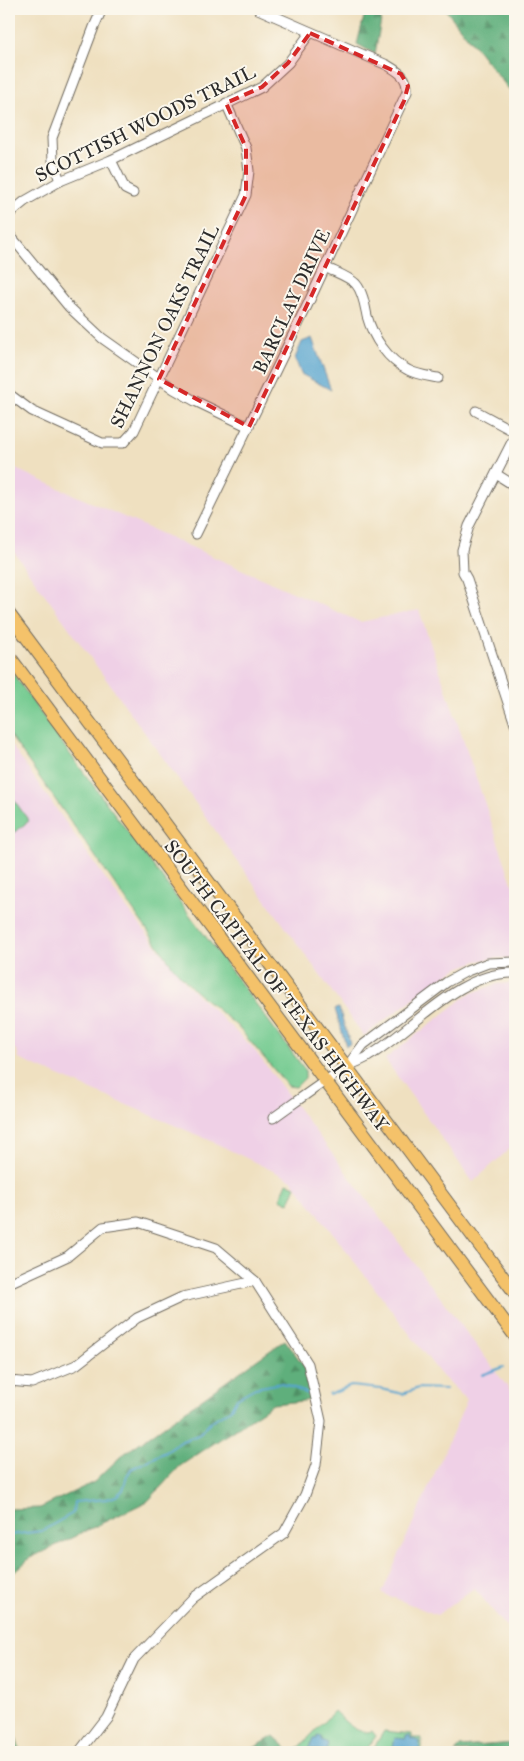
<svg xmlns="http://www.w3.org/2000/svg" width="524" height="1761" font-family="'IM FELL Great Primer',serif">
<defs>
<pattern id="forest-firs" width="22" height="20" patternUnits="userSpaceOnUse" patternTransform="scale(1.25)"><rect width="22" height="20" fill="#5faf7b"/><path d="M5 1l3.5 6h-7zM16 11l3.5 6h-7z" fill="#4f8f65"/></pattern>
</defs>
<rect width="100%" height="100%" fill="#fbf7ec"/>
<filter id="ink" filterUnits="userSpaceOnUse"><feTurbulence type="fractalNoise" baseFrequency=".02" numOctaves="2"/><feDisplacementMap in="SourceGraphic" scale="10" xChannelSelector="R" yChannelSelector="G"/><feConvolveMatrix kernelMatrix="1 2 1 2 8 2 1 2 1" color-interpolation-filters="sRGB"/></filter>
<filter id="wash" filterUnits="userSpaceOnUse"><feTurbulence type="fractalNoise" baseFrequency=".0096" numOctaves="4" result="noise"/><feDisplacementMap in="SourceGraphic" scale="20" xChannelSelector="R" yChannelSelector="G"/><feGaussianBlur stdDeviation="1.12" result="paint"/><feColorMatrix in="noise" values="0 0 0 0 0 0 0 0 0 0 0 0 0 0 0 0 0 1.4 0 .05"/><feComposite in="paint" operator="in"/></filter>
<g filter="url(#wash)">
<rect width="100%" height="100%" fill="#efe0c0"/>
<g fill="#efd0e6">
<path d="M 9,466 L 360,622 L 419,610 L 515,892 L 515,958 L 498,958 L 477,961 L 456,969 L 429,987 L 364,1036 L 9,545 Z"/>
<path d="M 9,742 L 122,902 L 188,986 L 252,1047 L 515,1397 L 515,1637 L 474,1588 L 437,1615 L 382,1593 L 467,1400 L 441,1375 L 292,1180 L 209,1140 L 19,1059 L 17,1050 L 9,1047 Z"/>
<path d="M 510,983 L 515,984 L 515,1144 L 473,1182 L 385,1059 L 469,994 L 497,984 Z"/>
</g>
<g fill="#74cb91" stroke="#507b5e">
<path d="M 9,668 L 64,746 L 305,1070 L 305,1078 L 296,1087 L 288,1086 L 237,1026 L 194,990 L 174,968 L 9,734 Z"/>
<path d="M 9,793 L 29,821 L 9,836 Z"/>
<path d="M 287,1183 L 296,1186 L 289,1203 L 280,1199 Z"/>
<path d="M 334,1711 C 344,1720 357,1736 372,1731 L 376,1736 L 365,1752 L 295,1752 Z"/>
<path d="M 384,1731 L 412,1734 L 412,1738 L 422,1738 L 421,1752 L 377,1748 L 375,1752 L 371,1752 Z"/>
</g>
<g fill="url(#forest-firs)" stroke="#456d53">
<path d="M 366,9 L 383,9 L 375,54 L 357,44 Z"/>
<path d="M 445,9 L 515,9 L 515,97 Z"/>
<path d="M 285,1340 L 304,1366 L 312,1400 L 273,1404 L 180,1466 L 148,1501 L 30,1558 L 9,1577 L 9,1509 L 40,1508 L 94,1482 L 121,1456 Z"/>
<path d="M 9,1710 L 20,1752 L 9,1752 Z"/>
<path d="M 274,1736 L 291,1752 L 247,1752 Z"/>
<path d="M 515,1743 L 515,1752 L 455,1752 L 460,1747 Z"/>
</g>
<g fill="#56a4cf" stroke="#40687d">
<path d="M 312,338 L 331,390 L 301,374 L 295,358 L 302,342 Z"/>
<path d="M 339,1008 L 350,1044 L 346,1046 L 335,1009 Z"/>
<path d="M 317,1736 L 321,1737 L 321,1740 L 328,1743 L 326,1752 L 309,1748 L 313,1738 L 317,1739 Z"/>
<path d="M 406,1736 L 410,1736 L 411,1739 L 420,1741 L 419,1752 L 393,1748 L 395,1738 L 406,1739 Z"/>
</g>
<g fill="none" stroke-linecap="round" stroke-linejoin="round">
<g stroke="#56a4cf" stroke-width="2">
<path d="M 482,1375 L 503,1367"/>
<path d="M 329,1395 L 351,1386 L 381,1389 L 403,1394 L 418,1388 L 446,1389"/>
<path d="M 9,1535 L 42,1531 L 73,1513 L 74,1502 L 107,1499 L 116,1496 L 123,1490 L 127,1476 L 131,1469 L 166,1452 L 182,1441 L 198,1435 L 210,1422 L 231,1409 L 237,1398 L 255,1388 L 282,1383 L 311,1395"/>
</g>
</g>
</g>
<g filter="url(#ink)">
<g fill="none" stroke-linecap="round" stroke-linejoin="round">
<defs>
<g id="minor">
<path d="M 111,160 L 125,189 L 133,193"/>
<path d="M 60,181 L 53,161 L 52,138 L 94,27 L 102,9"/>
<path d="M 9,214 L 25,201 L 60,181 L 111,160 L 262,87 L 288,63 L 310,33"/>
<path d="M 9,234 L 69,307 L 102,338 L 174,389 L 195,401 L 249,427"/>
<path d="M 325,267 C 334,272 348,276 356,284 C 363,292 365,306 367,316 C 373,338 388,360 408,370 C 417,375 428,376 438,378"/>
<path d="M 9,394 L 32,411 L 102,443 L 123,443 L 134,431 L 246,195 L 249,171 L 246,148 L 226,103"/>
<path d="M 476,411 L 515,432"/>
<path d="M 515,436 L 469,526 L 462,550 L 463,572 L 467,579 L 515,724"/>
<path d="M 496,474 L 515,486"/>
<path d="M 196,534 L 307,306 L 407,92 C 408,77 399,72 387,65 L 258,9"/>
<path d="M 348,1065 L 363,1045 L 447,982 L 467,971 L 488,963 L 515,962"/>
<path d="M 273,1118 C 297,1101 321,1083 345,1068 C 352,1063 362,1061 369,1056 C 414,1029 459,971 515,973"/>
<path d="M 9,1283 L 68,1256 L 103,1227 L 138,1222 L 216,1248 L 255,1281 L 182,1297 L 137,1318 L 76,1365 L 32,1383 L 9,1381"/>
<path d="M 79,1752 L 106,1717 L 134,1659 L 193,1598 L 284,1533 L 305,1495 L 316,1465 L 321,1421 L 308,1364 L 255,1281"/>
</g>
<g id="highway">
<path d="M 9,614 L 515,1293"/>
<path d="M 9,656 L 515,1336"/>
</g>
</defs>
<use href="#minor" stroke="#706a5f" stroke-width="11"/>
<use href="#highway" stroke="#706a5f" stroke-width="14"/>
<use href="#minor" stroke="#fff" stroke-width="9"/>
<use href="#highway" stroke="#f4c26a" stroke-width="12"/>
</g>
</g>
<path fill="#d62828" fill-opacity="0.2" stroke="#d62828" stroke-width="4" stroke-dasharray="10 6" stroke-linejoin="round" d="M 310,33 L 401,74 L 408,86 L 404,101 L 249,427 L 159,379 L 246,195 L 246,148 L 226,103 L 262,87 L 288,63 Z"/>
<g text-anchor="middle" stroke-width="4" stroke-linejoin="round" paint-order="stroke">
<g font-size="19" fill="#2b2b2b" stroke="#fbf7ec">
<text transform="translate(145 123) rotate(-26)" y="7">SCOTTISH WOODS TRAIL</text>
<text transform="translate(291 301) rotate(-65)" y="7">BARCLAY DRIVE</text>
<text transform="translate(164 326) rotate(-64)" y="7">SHANNON OAKS TRAIL</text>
<text transform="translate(277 985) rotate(53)" y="7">SOUTH CAPITAL OF TEXAS HIGHWAY</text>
</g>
</g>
<rect width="524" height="1761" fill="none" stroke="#fbf7ec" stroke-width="30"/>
</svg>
